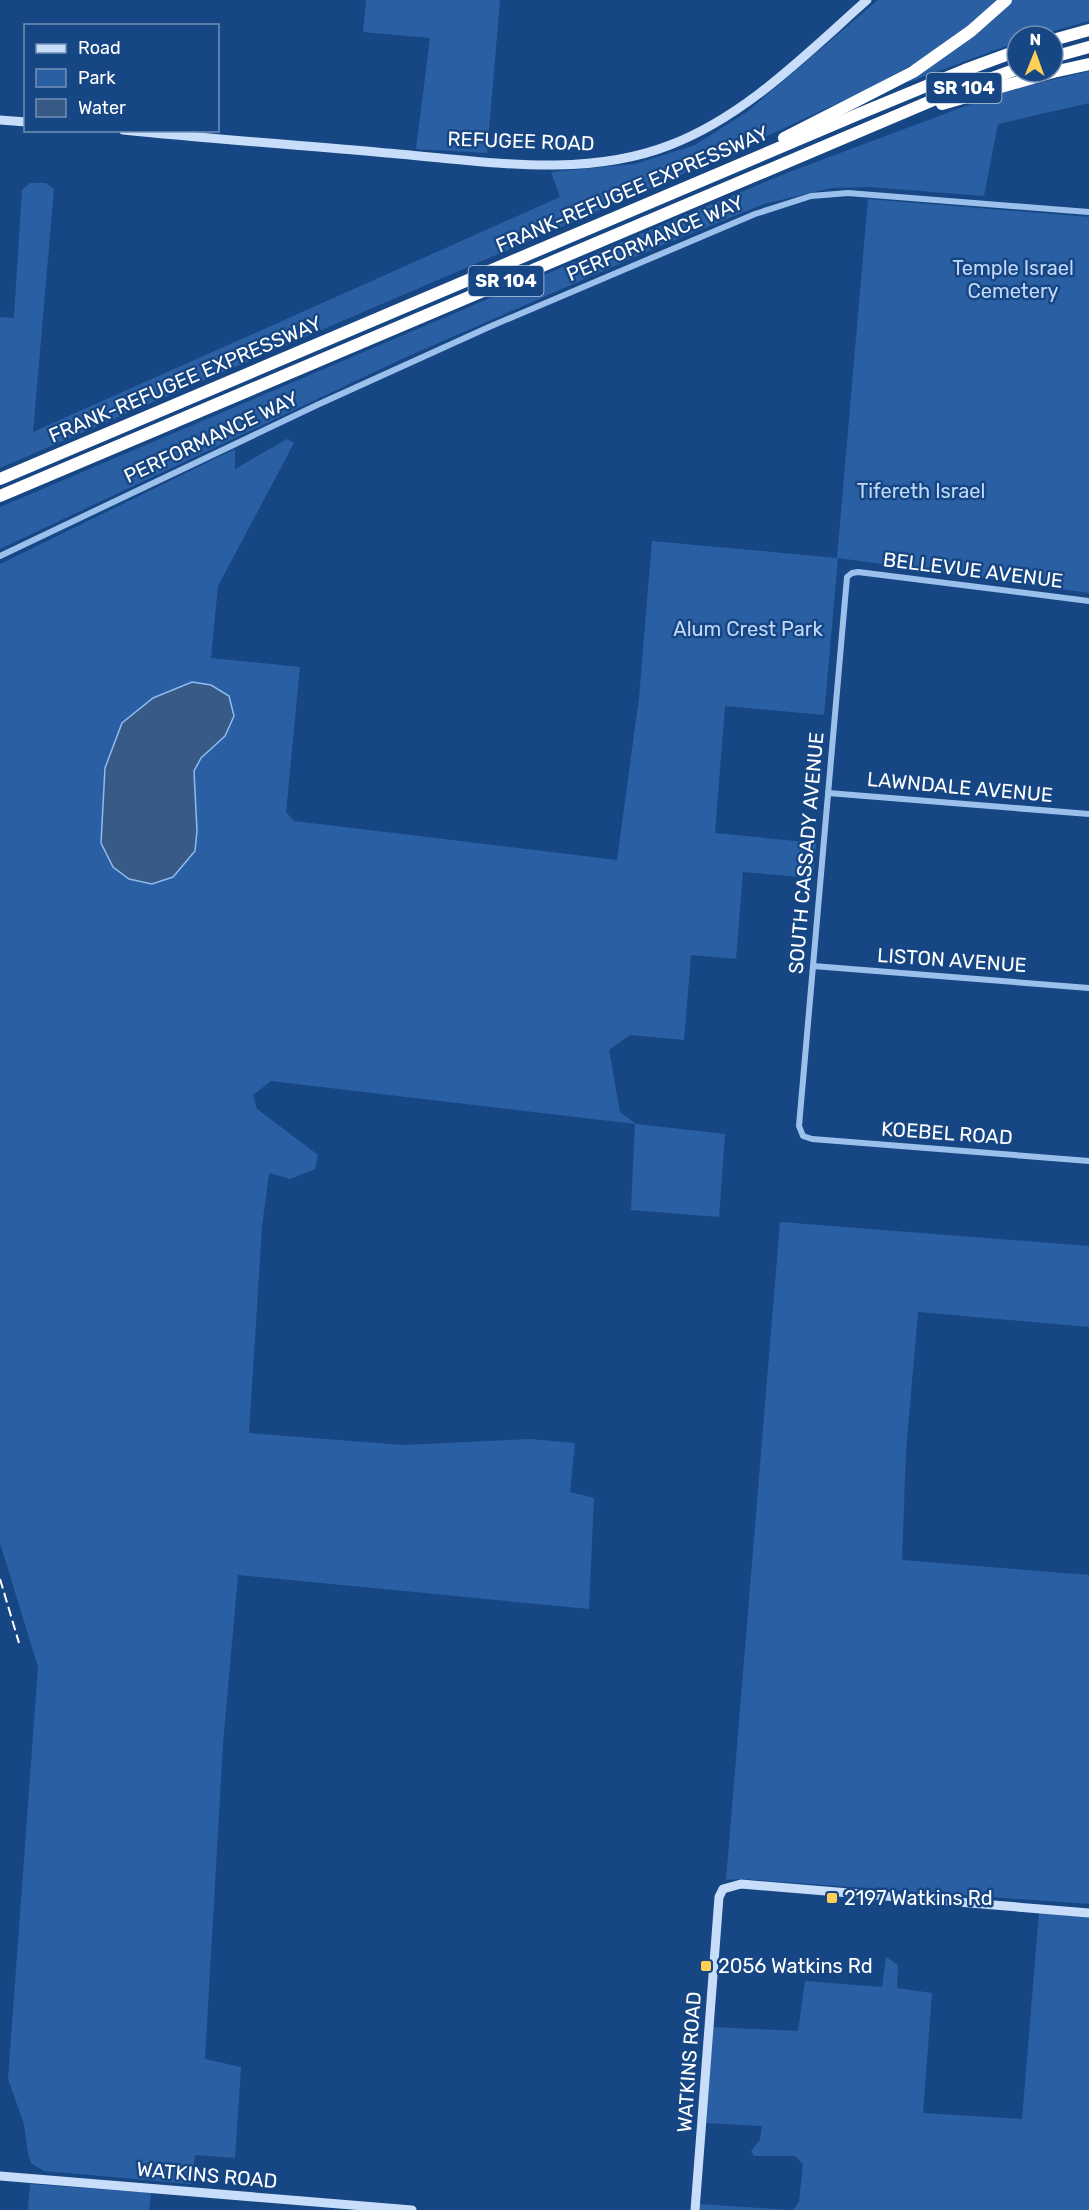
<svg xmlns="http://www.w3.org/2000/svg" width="1089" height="2210" font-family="Rubik,sans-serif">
<rect width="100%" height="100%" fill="#174684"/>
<g fill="#2a60a3" fill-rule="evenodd">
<path d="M 366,0 L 500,0 L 487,153 L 416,149 L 430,38 L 363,32 Z"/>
<path d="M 878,0 L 998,0 L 970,25 L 917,62 L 868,89 L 765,137 L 638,194 L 0,468 L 0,317 L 14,318 L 22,190 L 30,183 L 46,183 L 54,189 L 33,432 L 560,197 L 551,172 L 635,164 L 695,145 L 748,111 Z"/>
<path d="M 1012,0 L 1089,0 L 1089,21 L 1035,36 L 1017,36 L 1017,42 L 909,82 L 908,80 L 962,45 Z"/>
<path d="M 1089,71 L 1089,103 L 998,124 L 984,196 L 869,187 L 831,188 L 764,204 L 658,247 L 404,358 L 0,549 L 0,507 L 678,218 L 792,171 L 1006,91 Z"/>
<path d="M 868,199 L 1089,217 L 1089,593 L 838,558 L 824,715 L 725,706 L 715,833 L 816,843 L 813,878 L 743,872 L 736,959 L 691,955 L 684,1040 L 630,1035 L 609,1050 L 620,1112 L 636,1124 L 725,1134 L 719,1217 L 631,1210 L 635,1124 L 271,1081 L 253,1095 L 257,1109 L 318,1155 L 315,1169 L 290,1179 L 269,1173 L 262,1227 L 249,1433 L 404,1445 L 530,1439 L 575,1443 L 570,1492 L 594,1498 L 589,1609 L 238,1575 L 223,1744 L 205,2059 L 241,2067 L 235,2158 L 195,2155 L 191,2184 L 44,2171 L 31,2163 L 28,2154 L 24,2124 L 8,2079 L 38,1667 L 0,1543 L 0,564 L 235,449 L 235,469 L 287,439 L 294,443 L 218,586 L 211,658 L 300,667 L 286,812 L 294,821 L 617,860 L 639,698 L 652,541 L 837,558 ZM 122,723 L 225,736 L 201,758 L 194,771 L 197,831 L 101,843 L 105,767 Z"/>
<path d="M 780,1222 L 1089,1246 L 1089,1327 L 918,1312 L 906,1451 L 902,1560 L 1089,1575 L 1089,1904 L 742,1879 L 726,1880 Z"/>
<path d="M 1039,1913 L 1089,1917 L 1089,2210 L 793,2210 L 799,2202 L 803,2164 L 795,2156 L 754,2156 L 751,2151 L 760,2140 L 762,2126 L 706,2123 L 713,2027 L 798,2031 L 805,1981 L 882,1987 L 886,1957 L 898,1965 L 897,1988 L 932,1993 L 923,2113 L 1022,2119 Z"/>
<path d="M 30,2184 L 151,2193 L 149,2210 L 28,2210 Z"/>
<path d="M 699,2204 L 791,2210 L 698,2210 Z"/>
</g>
<path fill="#375a87" stroke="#8ebbef" stroke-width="1.5" d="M 192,682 L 211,685 L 229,696 L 234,716 L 225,736 L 201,758 L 194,771 L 197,831 L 195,851 L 173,877 L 152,884 L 129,879 L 113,867 L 101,843 L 105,768 L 122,723 L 153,698 Z"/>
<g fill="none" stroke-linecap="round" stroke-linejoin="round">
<g stroke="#9cc0ec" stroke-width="6">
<path d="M 0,556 L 317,405 L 489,327 L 755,214 L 811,196 L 848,193 L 1089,212"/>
<path d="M 1089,601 L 858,572 L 852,573 L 847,577 L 799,1126 L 803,1136 L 812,1139 L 1089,1161"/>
<path d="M 828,793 L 1089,814"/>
<path d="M 813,966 L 1089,988"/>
</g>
<g stroke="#c8ddf9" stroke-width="9">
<path d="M 0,120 L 26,122"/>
<path d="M 123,130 C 211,139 299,145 386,153 C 479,160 581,180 670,145 C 746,116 807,53 867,0"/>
<path d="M 0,2176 L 412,2210"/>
<path d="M 695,2210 L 719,1897 L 723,1889 L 741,1884 L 1089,1913"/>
</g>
<g stroke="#fff" stroke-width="12">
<path d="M 1053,40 L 1089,30"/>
<path d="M 1053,57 L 1089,47"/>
<path d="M 1053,72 L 1089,64"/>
<path d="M 942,104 L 1053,72"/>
<path d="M 784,138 L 913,72 L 971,31 L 1006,0"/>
<path d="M 0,479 L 861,113 L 965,70 L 1017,51"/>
<path d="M 0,496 L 938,98 L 1017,69"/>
</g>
<path stroke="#fff" stroke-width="2" stroke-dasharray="10 4.5" stroke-linecap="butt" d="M 0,1579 L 19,1643"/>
</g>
<g fill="#ffcf57" stroke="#174684" stroke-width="2">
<rect x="826" y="1892" width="12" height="12" rx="3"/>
<rect x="700" y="1960" width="12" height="12" rx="3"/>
</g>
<g text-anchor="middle" stroke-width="5" stroke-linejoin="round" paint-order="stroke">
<g fill="#174684" stroke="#b9c8da" stroke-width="1.5">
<rect x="926.5" y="73" width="75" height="30" rx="4.5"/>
<rect x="468.5" y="266" width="75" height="30" rx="4.5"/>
</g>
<g font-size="18" font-weight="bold" fill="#fff">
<text x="964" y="94">SR 104</text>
<text x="506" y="287">SR 104</text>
</g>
<g font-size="20" fill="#fff" stroke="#174684">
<text transform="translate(521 141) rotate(2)" y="7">REFUGEE ROAD</text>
<text transform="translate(632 189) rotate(-23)" y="7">FRANK-REFUGEE EXPRESSWAY</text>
<text transform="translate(655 238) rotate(-23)" y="7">PERFORMANCE WAY</text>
<text transform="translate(185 379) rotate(-23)" y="7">FRANK-REFUGEE EXPRESSWAY</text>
<text transform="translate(211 437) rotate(-25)" y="7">PERFORMANCE WAY</text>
<text transform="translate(973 570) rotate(7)" y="7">BELLEVUE AVENUE</text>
<text transform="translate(960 787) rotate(5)" y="7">LAWNDALE AVENUE</text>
<text transform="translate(806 853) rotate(-85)" y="7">SOUTH CASSADY AVENUE</text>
<text transform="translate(952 960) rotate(4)" y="7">LISTON AVENUE</text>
<text transform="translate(947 1133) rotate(4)" y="7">KOEBEL ROAD</text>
<text transform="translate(689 2062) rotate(-86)" y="7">WATKINS ROAD</text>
<text transform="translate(207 2175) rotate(5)" y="7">WATKINS ROAD</text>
</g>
<g font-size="20" fill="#c1daf9" stroke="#174684">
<text x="1013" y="275">Temple Israel<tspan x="1013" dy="23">Cemetery</tspan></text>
<text x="921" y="498">Tifereth Israel</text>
<text x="748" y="636">Alum Crest Park</text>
</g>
<g font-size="20" fill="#fff" stroke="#174684" text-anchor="start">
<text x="844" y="1905">2197 Watkins Rd</text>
<text x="718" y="1973">2056 Watkins Rd</text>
</g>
</g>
<rect x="24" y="24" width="195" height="108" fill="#174684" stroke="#7490b5" stroke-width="1.5"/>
<rect x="36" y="44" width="30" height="9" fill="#c8ddf9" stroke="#7490b5" stroke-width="1.5"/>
<text x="78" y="54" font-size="18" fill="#ffffff">Road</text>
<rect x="36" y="69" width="30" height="18" fill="#2a60a3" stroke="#7490b5" stroke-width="1.5"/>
<text x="78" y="84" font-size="18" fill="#ffffff">Park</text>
<rect x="36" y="99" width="30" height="18" fill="#375a87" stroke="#7490b5" stroke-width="1.5"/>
<text x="78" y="114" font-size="18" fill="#ffffff">Water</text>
<g transform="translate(1035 54) rotate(1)"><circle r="28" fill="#174684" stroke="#7490b5" stroke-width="1.5"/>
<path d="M0-4.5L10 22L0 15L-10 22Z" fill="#ffcf57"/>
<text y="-9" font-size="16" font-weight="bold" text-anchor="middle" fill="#ffffff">N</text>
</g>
</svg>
